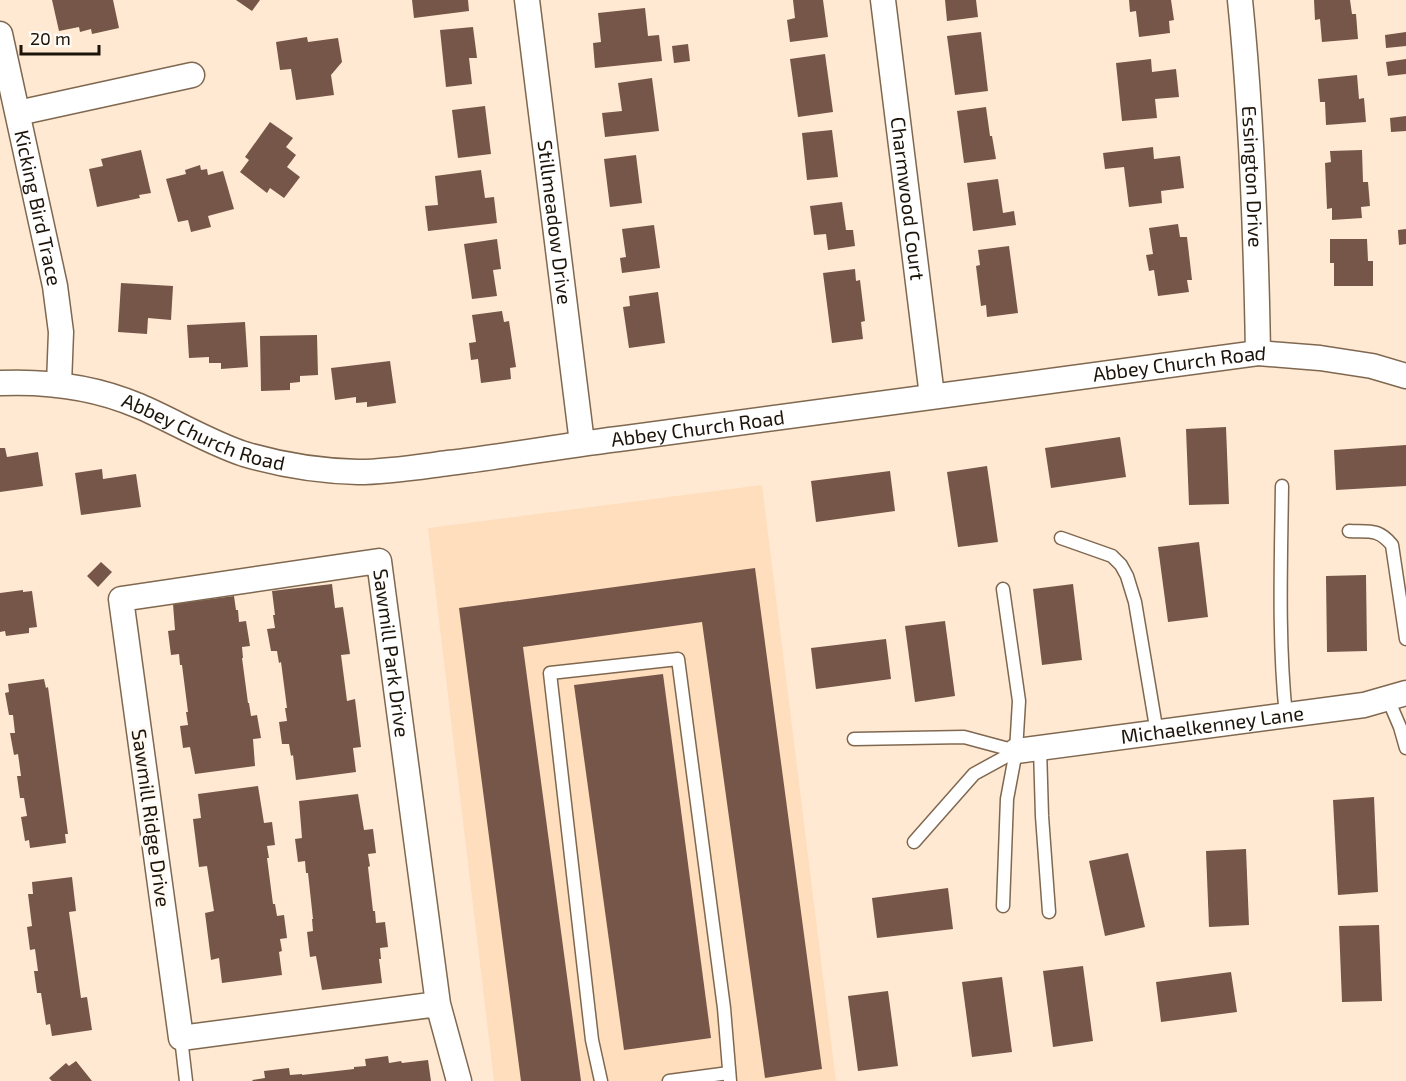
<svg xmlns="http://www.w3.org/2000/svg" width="1406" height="1081" font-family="'Exo 2',sans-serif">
<rect width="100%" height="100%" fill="#ffe9d3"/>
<path fill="#ffdebd" d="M 762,485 L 836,1081 L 494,1081 L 428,528 Z"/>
<g fill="#755649">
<path d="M 52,0 L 113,0 L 119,28 L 92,34 L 91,29 L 80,32 L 79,27 L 59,31 Z"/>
<path d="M 236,0 L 260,0 L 252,11 Z"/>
<path d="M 412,0 L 468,0 L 469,11 L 414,18 Z"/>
<path d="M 793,0 L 823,0 L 828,37 L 790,42 L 787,20 L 795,18 Z"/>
<path d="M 945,0 L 976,0 L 978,17 L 947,21 Z"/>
<path d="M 1129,0 L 1171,0 L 1174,20 L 1169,21 L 1170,33 L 1139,37 L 1136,11 L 1130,12 Z"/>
<path d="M 1314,0 L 1350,0 L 1352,14 L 1356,14 L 1358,39 L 1322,42 L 1320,19 L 1315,20 Z"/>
<path d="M 645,8 L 648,36 L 659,35 L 662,61 L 595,68 L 593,43 L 601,42 L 598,13 Z"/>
<path d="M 473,27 L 477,58 L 469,58 L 472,84 L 446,87 L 440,30 Z"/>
<path d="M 981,32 L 988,91 L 955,95 L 947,36 Z"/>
<path d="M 1406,32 L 1406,46 L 1386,48 L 1385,35 Z"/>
<path d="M 307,37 L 308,42 L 338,38 L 342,62 L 331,75 L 334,95 L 296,100 L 291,69 L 280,70 L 276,42 Z"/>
<path d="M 688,44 L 690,61 L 674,63 L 672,46 Z"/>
<path d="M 825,54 L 833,112 L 798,117 L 790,59 Z"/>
<path d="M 1151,59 L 1152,72 L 1176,69 L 1179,97 L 1155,99 L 1157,118 L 1122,121 L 1116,63 Z"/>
<path d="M 1406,59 L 1406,74 L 1388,76 L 1386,62 Z"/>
<path d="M 1357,75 L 1359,99 L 1364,98 L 1366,122 L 1326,125 L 1325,102 L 1320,102 L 1318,79 Z"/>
<path d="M 652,78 L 659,131 L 605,137 L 602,113 L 622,111 L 618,83 Z"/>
<path d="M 485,106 L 491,154 L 458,158 L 452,110 Z"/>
<path d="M 986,107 L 990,136 L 992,136 L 996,159 L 964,163 L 957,111 Z"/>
<path d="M 1406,116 L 1406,131 L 1391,132 L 1390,118 Z"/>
<path d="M 270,122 L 293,138 L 286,147 L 296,155 L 287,167 L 300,177 L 284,198 L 270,188 L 267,193 L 240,172 L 249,160 L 245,157 Z"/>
<path d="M 832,130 L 838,177 L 807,180 L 802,133 Z"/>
<path d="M 1153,147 L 1154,159 L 1180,156 L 1184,188 L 1161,191 L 1162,203 L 1129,207 L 1124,167 L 1105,169 L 1103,153 Z"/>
<path d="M 141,150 L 151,193 L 139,195 L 140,198 L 97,207 L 89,169 L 103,166 L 101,159 Z"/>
<path d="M 1362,150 L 1363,182 L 1368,182 L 1370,206 L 1361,207 L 1362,218 L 1332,220 L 1332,208 L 1327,209 L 1325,163 L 1331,162 L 1330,151 Z"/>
<path d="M 636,155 L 642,203 L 610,207 L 604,159 Z"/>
<path d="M 200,165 L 201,170 L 207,169 L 208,175 L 223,171 L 234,209 L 208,216 L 211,227 L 191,232 L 188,220 L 178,222 L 166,179 L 186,174 L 185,170 Z"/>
<path d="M 481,170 L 485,198 L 494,197 L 497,223 L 428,231 L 425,206 L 438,205 L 435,176 Z"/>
<path d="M 998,179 L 1003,213 L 1014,211 L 1016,225 L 973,231 L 967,183 Z"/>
<path d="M 842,202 L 846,230 L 853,230 L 855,246 L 828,250 L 826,234 L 814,235 L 810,206 Z"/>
<path d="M 1178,224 L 1180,237 L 1187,237 L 1192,280 L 1187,280 L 1189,292 L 1158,296 L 1154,270 L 1149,271 L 1146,255 L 1153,254 L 1149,228 Z"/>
<path d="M 654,225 L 660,268 L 622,273 L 620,258 L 626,257 L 622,229 Z"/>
<path d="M 1406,229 L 1406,244 L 1399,245 L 1398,230 Z"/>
<path d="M 497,239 L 501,269 L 493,270 L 497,296 L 472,299 L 464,244 Z"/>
<path d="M 1330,239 L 1367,239 L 1368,261 L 1373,261 L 1373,286 L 1334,286 L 1334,263 L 1330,263 Z"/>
<path d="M 1009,246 L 1018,313 L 987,317 L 986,305 L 981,306 L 976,266 L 980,265 L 978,250 Z"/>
<path d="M 855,269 L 856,281 L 860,280 L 865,321 L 861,322 L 863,339 L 832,343 L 823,273 Z"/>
<path d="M 121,283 L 173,286 L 171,320 L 148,318 L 147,334 L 118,332 Z"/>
<path d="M 658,292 L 665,343 L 629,348 L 623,307 L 630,306 L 629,296 Z"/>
<path d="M 502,311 L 504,322 L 509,321 L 516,367 L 510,368 L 511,379 L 481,383 L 478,359 L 471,360 L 469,343 L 476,342 L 472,315 Z"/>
<path d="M 245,322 L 248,367 L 221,369 L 221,363 L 209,363 L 209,357 L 189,358 L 187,325 Z"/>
<path d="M 317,335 L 318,375 L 300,376 L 300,382 L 290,383 L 290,390 L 261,391 L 260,336 Z"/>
<path d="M 390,361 L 396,403 L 367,407 L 367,402 L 356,403 L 356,397 L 335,400 L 331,368 Z"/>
<path d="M 1226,427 L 1229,504 L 1189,505 L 1186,429 Z"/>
<path d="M 1120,437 L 1126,477 L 1051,488 L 1045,448 Z"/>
<path d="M 1406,445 L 1406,486 L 1336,490 L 1334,450 Z"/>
<path d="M 0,448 L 5,448 L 7,457 L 38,452 L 43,486 L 0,492 Z"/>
<path d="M 987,466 L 998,542 L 958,547 L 947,472 Z"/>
<path d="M 102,469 L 103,479 L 136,474 L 141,507 L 81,515 L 75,473 Z"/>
<path d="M 890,471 L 895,511 L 816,522 L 811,481 Z"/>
<path d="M 1199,542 L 1208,617 L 1168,622 L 1158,547 Z"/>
<path d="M 101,562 L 112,572 L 98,587 L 87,576 Z"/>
<path d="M 755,568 L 822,1069 L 765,1078 L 702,622 L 523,647 L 581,1081 L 521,1081 L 459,608 Z"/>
<path d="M 1366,575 L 1367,651 L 1327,652 L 1326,576 Z"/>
<path d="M 332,584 L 335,608 L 343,607 L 350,654 L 341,655 L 347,701 L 355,699 L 361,747 L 353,748 L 356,772 L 296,780 L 293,755 L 291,756 L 289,744 L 282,744 L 279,722 L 287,721 L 285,708 L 287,708 L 281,662 L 279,663 L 277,651 L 271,651 L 267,629 L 275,628 L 273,615 L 275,615 L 272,591 Z"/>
<path d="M 1073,584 L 1082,660 L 1042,665 L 1033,589 Z"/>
<path d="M 23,590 L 23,592 L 32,591 L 37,627 L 29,628 L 29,633 L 6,636 L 5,631 L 0,632 L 0,593 Z"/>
<path d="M 234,596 L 236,610 L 238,610 L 239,622 L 246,621 L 250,646 L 242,647 L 243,658 L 242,658 L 248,703 L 249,703 L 251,716 L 257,715 L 261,738 L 253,739 L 255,766 L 195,774 L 190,747 L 183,748 L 180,726 L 188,725 L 186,712 L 188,712 L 182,665 L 180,665 L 179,654 L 171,655 L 168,631 L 175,630 L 173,604 Z"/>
<path d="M 945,621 L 955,696 L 915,702 L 905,626 Z"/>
<path d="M 886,639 L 891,679 L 816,689 L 811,648 Z"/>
<path d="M 663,674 L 711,1038 L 624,1050 L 574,685 Z"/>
<path d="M 44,679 L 46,688 L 48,687 L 68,834 L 65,834 L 66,843 L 30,848 L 29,840 L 25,841 L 21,817 L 27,816 L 24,798 L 20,798 L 17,776 L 21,776 L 18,754 L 14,755 L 10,733 L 15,733 L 13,715 L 9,715 L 5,693 L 9,692 L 8,684 Z"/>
<path d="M 258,786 L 264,823 L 272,822 L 275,845 L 267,846 L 269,858 L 267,858 L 273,904 L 275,904 L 277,916 L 284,915 L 287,938 L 280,939 L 282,951 L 279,952 L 282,975 L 222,983 L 219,958 L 211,960 L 205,913 L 214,911 L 207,866 L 199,867 L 193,819 L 201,818 L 198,794 Z"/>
<path d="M 358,794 L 364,830 L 373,829 L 376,853 L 368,854 L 370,866 L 368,867 L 373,911 L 375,911 L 376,923 L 385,922 L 388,947 L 380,948 L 381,959 L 379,959 L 382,983 L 322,990 L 316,956 L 310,957 L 307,932 L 313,931 L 312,919 L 313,919 L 308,873 L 306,873 L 305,861 L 298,862 L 295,839 L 302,838 L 299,801 Z"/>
<path d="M 1374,797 L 1378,892 L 1338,895 L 1333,800 Z"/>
<path d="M 1246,849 L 1249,925 L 1209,927 L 1206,851 Z"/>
<path d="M 1128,853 L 1145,927 L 1105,936 L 1089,861 Z"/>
<path d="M 72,877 L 76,911 L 69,912 L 81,998 L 87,997 L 92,1030 L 52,1036 L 50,1024 L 46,1025 L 41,993 L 37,993 L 34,971 L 38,971 L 35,949 L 30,950 L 27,927 L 32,926 L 28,894 L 33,894 L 32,882 Z"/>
<path d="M 948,888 L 953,929 L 877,938 L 872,898 Z"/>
<path d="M 1379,925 L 1382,1001 L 1342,1002 L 1339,926 Z"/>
<path d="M 1083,966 L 1093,1041 L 1053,1047 L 1043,971 Z"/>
<path d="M 1231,972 L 1237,1012 L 1161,1022 L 1156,982 Z"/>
<path d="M 1002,977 L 1012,1052 L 972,1057 L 962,982 Z"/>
<path d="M 888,991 L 898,1066 L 858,1071 L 848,996 Z"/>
<path d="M 388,1056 L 389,1063 L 401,1061 L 402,1063 L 428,1060 L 431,1081 L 253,1081 L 252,1080 L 265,1078 L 264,1071 L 289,1068 L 290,1075 L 302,1074 L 302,1075 L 354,1069 L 354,1067 L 366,1066 L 365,1059 Z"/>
<path d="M 76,1061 L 92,1081 L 52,1081 L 49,1078 L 66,1063 L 69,1066 Z"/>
</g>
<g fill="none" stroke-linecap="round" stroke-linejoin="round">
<defs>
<g id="lane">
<path d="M 1282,486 C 1281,563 1278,640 1286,716"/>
<path d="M 1349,531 C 1369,532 1378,528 1392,545 L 1406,639"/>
<path d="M 1061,538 L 1112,556 L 1121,565 L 1127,576 L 1135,602 L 1157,733"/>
<path d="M 1003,589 L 1019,701 L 1016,751 L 1007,799 L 1003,906"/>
<path d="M 1388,699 L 1400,727 L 1406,748"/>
<path d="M 854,739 L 964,737 L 1016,751"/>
<path d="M 1040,748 L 1042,816 L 1049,912"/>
<path d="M 914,842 L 974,774 L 1016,751"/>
<path d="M 181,1038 L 186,1081"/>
<path d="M 601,1081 L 592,1040 L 550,673 L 678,659 L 724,1008 L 730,1081"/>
<path d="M 669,1081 L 729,1073"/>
</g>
<g id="street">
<path id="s1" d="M 527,0 L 582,443"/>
<path id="s2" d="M 883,0 L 932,396"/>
<path id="s3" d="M 1240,0 C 1252,117 1256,235 1258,353"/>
<path id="s4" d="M 0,34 L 55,286 L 61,332 L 59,384"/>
<path d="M 18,113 L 192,75"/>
<path id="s5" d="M 0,383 C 47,381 95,387 139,406 C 174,421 208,442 244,454 C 281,465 319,471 358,472 C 388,472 418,467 448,463 C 507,456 567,445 626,438 C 837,411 1047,380 1258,353 L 1320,358 L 1372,366 L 1406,376"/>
<path id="s6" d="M 1016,751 L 1364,705 L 1406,693"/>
<path id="s7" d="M 438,1004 L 181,1038 L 121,599 L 379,561 L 438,1004 L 459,1081"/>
</g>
</defs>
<use href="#lane" stroke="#7f684f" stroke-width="15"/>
<use href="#street" stroke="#7f684f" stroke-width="27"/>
<use href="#lane" stroke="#fff" stroke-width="12"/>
<use href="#street" stroke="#fff" stroke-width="24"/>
</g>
<g text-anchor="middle" stroke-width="6" stroke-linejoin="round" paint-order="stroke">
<g font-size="20" fill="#1c1309" stroke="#fffaf4">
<text dy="7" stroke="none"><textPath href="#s3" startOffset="177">Essington Drive</textPath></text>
<text dy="7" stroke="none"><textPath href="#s2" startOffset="200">Charmwood Court</textPath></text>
<text dy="7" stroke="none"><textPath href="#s4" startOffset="178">Kicking Bird Trace</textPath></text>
<text dy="7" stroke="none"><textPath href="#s1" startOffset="224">Stillmeadow Drive</textPath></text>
<text dy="7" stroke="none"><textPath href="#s5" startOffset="1202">Abbey Church Road</textPath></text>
<text dy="7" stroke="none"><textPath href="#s5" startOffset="716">Abbey Church Road</textPath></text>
<text dy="7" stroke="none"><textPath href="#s5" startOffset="212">Abbey Church Road</textPath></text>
<text dy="7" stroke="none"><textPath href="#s7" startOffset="1056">Sawmill Park Drive</textPath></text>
<text dy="7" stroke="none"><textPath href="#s6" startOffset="198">Michaelkenney Lane</textPath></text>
<text transform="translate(151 818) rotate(82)" y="7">Sawmill Ridge Drive</text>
</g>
</g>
<path d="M21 45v9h78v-9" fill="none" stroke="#1c1309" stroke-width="3"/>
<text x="30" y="45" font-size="18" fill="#1c1309" stroke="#fffaf4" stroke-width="4.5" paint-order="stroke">20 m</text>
</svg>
